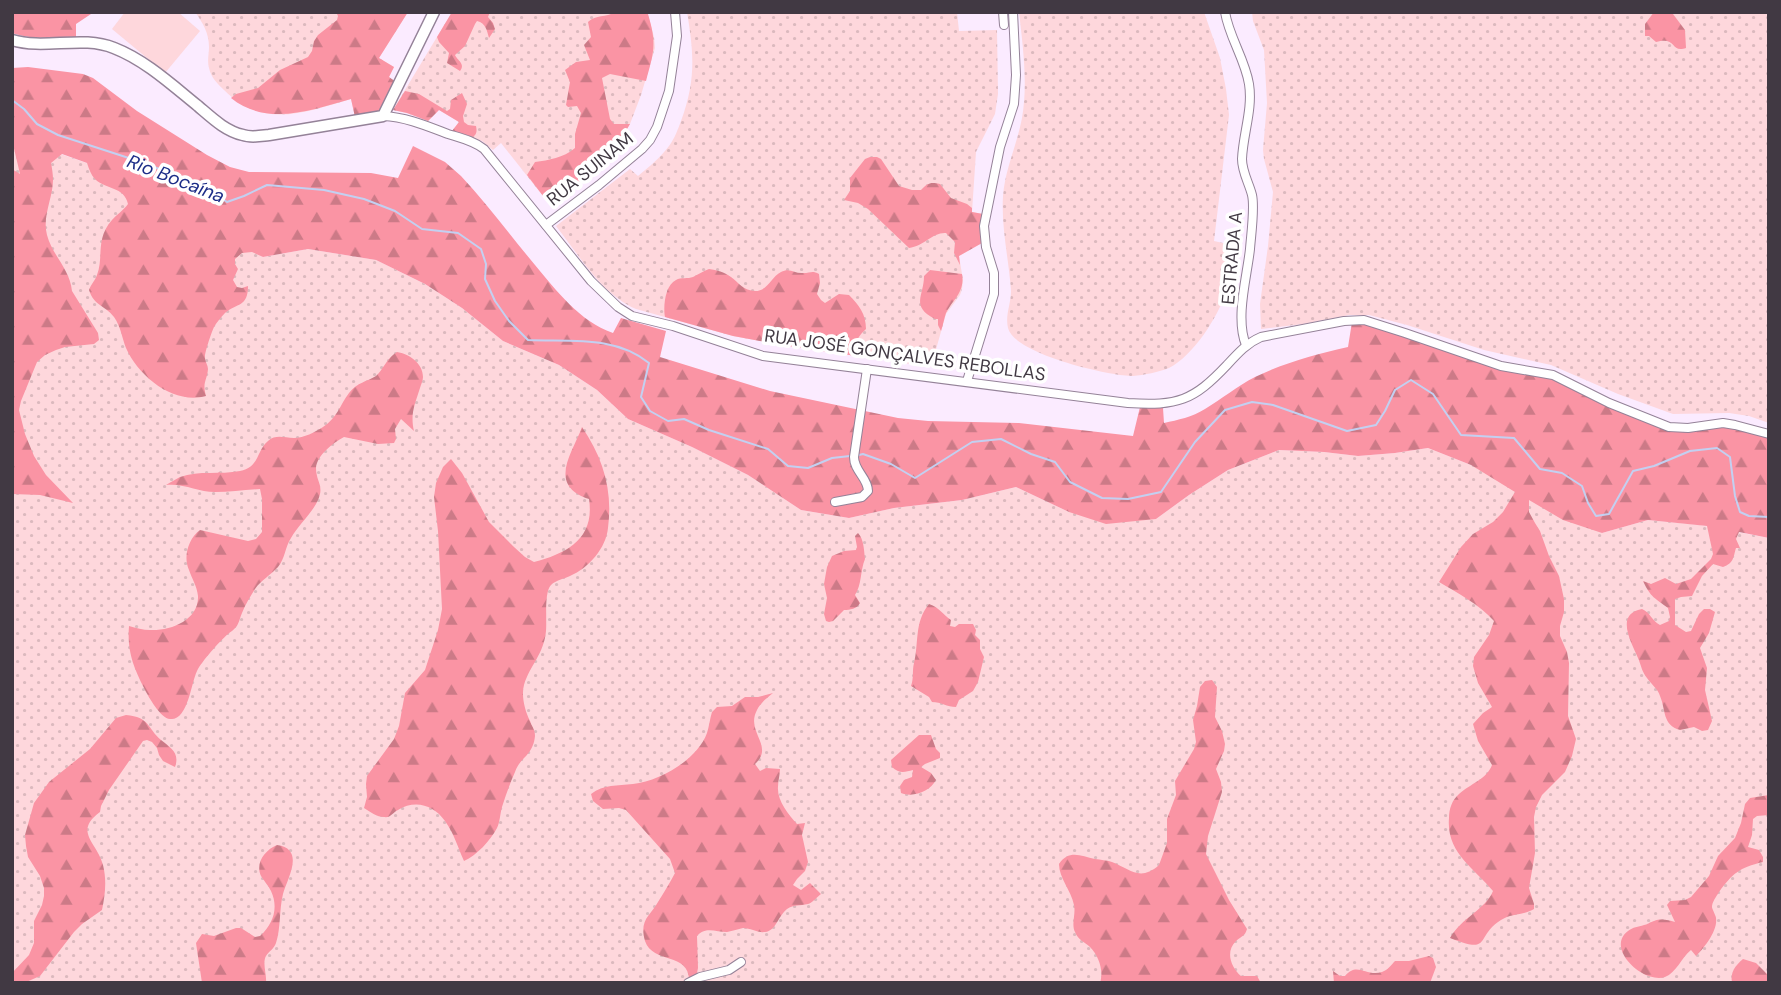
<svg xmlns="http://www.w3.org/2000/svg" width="1781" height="995" font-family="'DM Sans',sans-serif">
<defs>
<pattern id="grass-dots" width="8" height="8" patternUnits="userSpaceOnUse" patternTransform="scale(1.75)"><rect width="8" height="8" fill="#fed7dc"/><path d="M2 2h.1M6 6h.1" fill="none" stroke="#dbb9be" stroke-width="1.8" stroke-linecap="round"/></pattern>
<pattern id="forest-firs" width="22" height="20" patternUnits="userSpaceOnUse" patternTransform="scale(1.75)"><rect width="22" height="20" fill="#fa94a4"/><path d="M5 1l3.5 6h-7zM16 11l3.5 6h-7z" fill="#cc7a87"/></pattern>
</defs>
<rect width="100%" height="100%" fill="#fbebff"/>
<g fill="url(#grass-dots)">
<path d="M 195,12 L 408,12 L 379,58 L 394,67 L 389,77 L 396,82 L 355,117 L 351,99 C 305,112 264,130 224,90 C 218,84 211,78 209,68 C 207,61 209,54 209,47 C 209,33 203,23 195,12 Z"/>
<path d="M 452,12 L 647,12 L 654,37 L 655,48 L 641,95 L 630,124 L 611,154 L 581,182 L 550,205 L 501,143 L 493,150 L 482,141 L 452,131 L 459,122 L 439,110 L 428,121 L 407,113 L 393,110 Z"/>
<path d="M 687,12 L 957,12 L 959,31 L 997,30 L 998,94 L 995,114 L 976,152 L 972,212 L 983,214 L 980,228 L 982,243 L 959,256 L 963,280 L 962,289 L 960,295 L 946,314 L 931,367 L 782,345 L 733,336 L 636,309 C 601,294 579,255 556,226 L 630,169 L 638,176 C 649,167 661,157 669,146 C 675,138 678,129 681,121 C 696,80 694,54 687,12 Z"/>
<path d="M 1019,12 L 1204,12 L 1220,58 L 1226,89 L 1229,115 L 1214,241 L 1232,245 C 1231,261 1230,277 1226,292 C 1218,317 1193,356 1169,368 C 1159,372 1144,375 1133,376 C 1109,376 1014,354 1008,328 C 1005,315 1011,304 1011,291 C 1009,260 1001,228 1003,196 C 1005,169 1017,145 1022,118 C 1028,84 1023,47 1019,12 Z"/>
<path d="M 1252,12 L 1769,12 L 1769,423 L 1749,416 L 1729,413 L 1673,414 L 1618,394 L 1551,365 L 1484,350 L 1407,325 L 1369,315 L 1349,315 L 1303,324 L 1261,329 L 1260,304 L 1268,246 L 1273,192 L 1264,159 L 1263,150 L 1267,103 L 1264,50 L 1253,21 Z"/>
<path d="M 12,134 L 35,145 L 144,183 L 263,257 L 308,249 L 376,260 L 425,284 L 462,308 L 503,341 L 559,365 L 597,390 L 628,419 L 692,447 L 748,475 L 801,510 L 849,518 L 894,508 L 962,500 L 1016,487 L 1069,512 L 1156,519 L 1189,495 L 1228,470 L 1279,450 L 1324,452 L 1358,456 L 1395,453 L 1428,448 L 1471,465 L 1602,533 L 1648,520 L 1700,525 L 1769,538 L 1769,983 L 12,983 Z"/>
</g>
<g fill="url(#forest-firs)">
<path d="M 12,12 L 94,12 L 76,24 L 76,37 C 54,38 33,40 12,33 Z"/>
<path d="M 336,12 L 408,12 L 379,58 L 394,67 L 389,77 L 396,82 L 379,113 L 355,117 L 351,99 C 312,110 267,127 231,98 L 236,94 L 258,88 L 280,70 L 308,57 L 312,51 L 314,41 L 318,35 L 337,20 L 338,16 Z"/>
<path d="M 452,12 L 490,12 L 488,17 L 493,23 L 495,29 L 489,38 C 487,31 486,23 477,21 L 475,24 L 465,46 L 455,55 C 457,60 466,64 460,71 L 447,63 L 449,53 L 439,42 L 437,37 Z"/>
<path d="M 615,12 L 645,12 L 648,14 C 657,44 654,52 646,81 L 610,74 L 602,78 L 610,119 L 614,124 L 630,124 C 609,161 584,180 550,205 L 527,175 L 535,162 C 549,160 563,158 575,148 L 575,134 L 581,113 L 577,106 L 568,107 L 566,105 L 570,82 L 565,70 L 576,62 L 590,60 L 584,45 L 591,37 L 588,22 C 596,14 606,18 615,12 Z"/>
<path d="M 1654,12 L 1673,12 L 1673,14 L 1685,30 L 1686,48 C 1670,53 1677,36 1656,42 L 1649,36 L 1645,36 L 1645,24 Z"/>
<path d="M 28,67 L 83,74 L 93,78 L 137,111 L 207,155 L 230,167 L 249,172 L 371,173 L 398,178 L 413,146 L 445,162 L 461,176 C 487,204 510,235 535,265 C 557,291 579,321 613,333 L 621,318 L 666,331 L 660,357 L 770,391 L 898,418 L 928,421 L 1019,423 L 1133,436 L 1140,407 L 1163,408 L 1164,423 C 1178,420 1192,417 1205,409 C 1222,399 1237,386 1255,377 C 1284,363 1316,354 1348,347 L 1352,322 L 1367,322 L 1444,347 L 1550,376 L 1670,428 L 1723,425 L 1769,436 L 1769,538 L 1739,532 L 1736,539 L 1740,548 L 1736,548 C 1733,558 1734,563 1723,567 L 1713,564 L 1702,576 L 1692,596 L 1681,597 L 1675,599 L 1675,625 L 1686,632 L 1691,631 L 1699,614 L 1704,609 L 1710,609 L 1715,612 L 1709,633 L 1700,648 L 1707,668 L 1705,690 L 1712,721 L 1708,730 L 1702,731 L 1694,727 L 1680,730 C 1662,725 1666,710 1660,696 C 1658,689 1651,684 1647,678 C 1642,672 1641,665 1638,658 C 1632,643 1614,614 1642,609 C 1650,612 1652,621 1660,625 L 1669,621 L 1670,617 L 1668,608 C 1655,598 1651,598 1643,581 L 1651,584 L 1665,578 L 1676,584 L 1691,579 L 1711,559 L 1713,554 L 1707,526 L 1648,520 L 1602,533 L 1563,520 L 1529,500 L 1529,512 L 1535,523 L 1540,531 L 1549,556 L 1559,576 L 1564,599 L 1564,612 L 1560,626 L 1560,636 L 1567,652 L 1569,663 L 1568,716 L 1576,739 L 1572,756 L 1565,772 L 1542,795 L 1536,807 L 1534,817 L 1535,853 L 1529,888 L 1534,904 L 1534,909 C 1525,915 1511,913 1501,920 C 1474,937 1493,955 1450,938 C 1461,918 1486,909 1493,891 C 1474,868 1446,853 1449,818 C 1449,809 1452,800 1459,794 C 1470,784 1487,779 1492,765 L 1478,741 L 1473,724 L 1483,713 L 1492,707 L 1478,683 L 1473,666 L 1474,657 L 1489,635 L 1494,621 C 1480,605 1458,593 1439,582 L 1461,547 L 1473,534 L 1493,522 L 1503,512 L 1515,492 L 1471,465 L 1428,448 L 1395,453 L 1358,456 L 1324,452 L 1279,450 L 1228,470 L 1189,495 L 1156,519 L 1106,524 L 1069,512 L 1016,487 L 962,500 L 894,508 L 849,518 L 801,510 L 748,475 L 692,447 L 628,419 L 597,390 L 559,365 L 503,341 L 462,308 L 425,284 L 376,260 L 308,249 L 263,257 L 252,252 L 242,253 L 235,259 L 235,264 L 238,269 L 233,280 L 237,287 L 242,288 L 248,286 C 248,307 237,303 225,313 C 221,317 217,322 214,327 C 212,331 204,354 205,358 C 205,362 208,365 208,369 C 207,381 202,382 206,396 C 174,405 139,377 126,348 C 122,338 121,327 114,317 C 105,305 94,306 89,290 C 91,284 95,281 97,275 C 104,257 95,239 112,220 C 117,214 123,211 128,204 C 124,186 106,190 95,179 C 91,175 89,169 87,163 L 62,154 L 51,163 C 52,168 53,174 53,180 C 53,198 42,216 47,235 C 52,255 70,269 72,291 L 98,333 L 99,340 L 94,344 L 65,347 L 56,350 L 45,355 L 37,362 L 21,401 L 19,410 L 25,434 L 34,456 L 46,475 L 73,503 L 40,495 L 12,494 L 12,169 L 20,174 L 12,140 L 12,68 Z"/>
<path d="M 405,91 L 419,94 L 447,111 L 450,109 L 451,100 L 462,93 L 467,104 L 463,116 L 464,122 L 468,125 L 476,126 C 477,131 477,134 473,137 L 452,131 L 459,122 L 439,110 L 428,121 L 407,113 L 393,110 Z"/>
<path d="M 870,157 L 877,157 L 881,159 L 899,186 L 912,190 L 921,190 C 928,183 930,182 940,184 L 951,198 L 967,204 L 972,208 L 972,212 L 983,214 L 980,228 L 982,243 L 959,256 L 960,265 L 954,253 L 955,242 L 946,233 C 933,232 924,246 909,248 L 868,209 L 858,203 L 844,200 L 850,191 L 850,178 L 865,159 Z"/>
<path d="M 709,269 C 717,270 724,272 731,277 C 738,282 744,291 755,291 C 768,291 771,277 781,272 C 790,267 795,274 803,273 C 811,273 812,270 819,274 L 820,283 L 817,294 L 821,300 L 825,303 L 839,294 L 849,295 C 859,305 866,314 866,329 C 857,337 854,344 856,356 L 782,345 L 733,336 L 665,317 C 663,307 665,285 676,280 C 681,277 688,279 693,277 C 699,274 703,271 709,269 Z"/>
<path d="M 930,270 L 962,274 C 965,292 954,298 946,313 C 944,319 943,325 941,331 L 938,325 L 938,319 L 935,319 C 910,306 924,296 924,276 Z"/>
<path d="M 397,352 C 409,354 423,363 423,377 C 423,381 421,384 420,388 C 415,404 410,414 414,431 L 401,419 L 395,429 L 396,439 L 394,443 L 378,444 L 344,437 C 333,443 317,455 316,468 C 316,483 326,486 316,504 C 309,516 298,526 291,538 C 285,547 285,559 278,567 C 271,575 261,580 255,589 C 250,597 245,605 242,613 C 240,617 239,624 236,627 C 234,630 230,632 228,634 C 219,642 202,661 197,671 C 191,683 188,721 170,719 C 161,719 148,696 144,688 C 133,666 127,651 129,626 C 136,628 143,630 150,630 C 171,631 199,620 198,596 C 197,586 192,579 189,570 C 183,557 188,539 200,530 L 248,541 L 256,539 L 262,532 L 262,499 L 260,489 C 245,490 230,492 215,492 C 198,492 184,483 166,485 C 171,482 176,479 180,477 C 199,470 220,475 240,471 C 260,467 256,451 268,441 C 276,434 284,438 294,438 C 304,438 315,432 323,427 C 337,418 340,405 349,393 C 358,382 366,382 376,376 C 383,370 386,359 397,352 Z"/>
<path d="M 582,427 C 603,458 613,490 608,528 C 606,548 589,568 570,576 C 564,579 556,580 551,585 C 544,592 547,620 546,631 C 544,654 530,665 524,685 C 521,696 525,711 530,721 C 532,727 535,729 535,736 C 533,756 520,757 515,772 C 510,783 506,795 502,807 C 500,814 500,822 497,828 C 490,841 477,855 464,861 C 458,848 454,833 445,821 C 434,805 415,799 398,810 C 392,813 391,818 384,817 C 377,817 370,812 364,808 L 367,797 L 366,784 L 367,776 L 394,739 L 399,726 L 405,693 L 425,670 L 438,630 L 442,609 L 438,531 L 434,497 L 436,483 L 443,467 L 451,459 L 462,473 L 489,522 L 514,547 L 525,557 L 534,562 C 568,553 595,538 589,499 C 547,485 572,454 582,427 Z"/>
<path d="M 858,533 C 864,539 864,551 865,559 C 860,571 862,584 855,595 L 860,603 C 857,609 850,610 844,610 L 833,621 L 829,622 L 826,621 L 824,614 L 827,598 L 824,584 L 827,567 L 832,556 L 844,551 L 856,550 L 857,547 L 855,536 Z"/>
<path d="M 929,604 C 940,608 942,614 951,620 L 950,626 L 955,627 L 959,624 L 973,624 L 976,630 L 975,635 L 980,640 L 980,649 L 984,657 L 978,682 L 973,691 L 959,700 L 956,707 C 947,707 941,702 932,702 L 929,697 L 911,686 C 914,678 912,671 914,663 C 919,644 914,622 929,604 Z"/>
<path d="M 1212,680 L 1217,687 L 1215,717 L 1222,731 L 1225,744 L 1224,751 L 1216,769 L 1221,782 L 1222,792 L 1208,836 L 1206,854 L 1229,900 L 1247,929 C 1245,936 1242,936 1236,941 C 1225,952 1231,967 1241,976 L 1257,976 L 1261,983 L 1100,983 C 1104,971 1099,956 1090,947 C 1085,942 1078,940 1075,932 C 1071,924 1076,914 1074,905 C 1071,890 1059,878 1059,864 C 1069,849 1081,856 1095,859 C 1101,860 1106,860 1112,862 C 1130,869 1140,882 1159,865 L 1167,843 L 1167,819 L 1176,795 L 1175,781 L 1194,749 L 1196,742 L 1193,720 L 1197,706 L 1200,687 L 1205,681 Z"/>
<path d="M 773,693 C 767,698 760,703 757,710 C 745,732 775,746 755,764 L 760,771 L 766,768 L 780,769 C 780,775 778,780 778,787 C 777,800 788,814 797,824 L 805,823 L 802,835 L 808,862 L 805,871 L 797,879 L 793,885 L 801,890 L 810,883 L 821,894 C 817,897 812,903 808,904 C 800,906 794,904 787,909 C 778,916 776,931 765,932 C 757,933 751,928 743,928 C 738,929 733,931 727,932 C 716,932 705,926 697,936 L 698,968 L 695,983 L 689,983 C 691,951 653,965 645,941 C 639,920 650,916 658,902 C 664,892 670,883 675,873 L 670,859 L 626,810 L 619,808 L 603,809 L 593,801 L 591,794 C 604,784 617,786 633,784 C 660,781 697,760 707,733 C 709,727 710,718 712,712 L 717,707 L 732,706 L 745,697 L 758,697 Z"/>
<path d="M 126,715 C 150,717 147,728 161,740 C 171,748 180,753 175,767 L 163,761 L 159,755 L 157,748 L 152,742 L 147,740 L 143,741 L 109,790 L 101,806 L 100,812 C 73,832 97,842 103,865 C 107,881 105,895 102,910 L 82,924 L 74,932 L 40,976 L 24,983 L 12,983 L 12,973 L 29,955 L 34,943 L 34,921 L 42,905 L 44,896 L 44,888 L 40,876 L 28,857 L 26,846 L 25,835 L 34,803 L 49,782 L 90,749 L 116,718 Z"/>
<path d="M 919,735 L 931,735 L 936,749 L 940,753 L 940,758 L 925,764 L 921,767 L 931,773 L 936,780 C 930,791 914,798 901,793 L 900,786 L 904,780 L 912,777 L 913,770 C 905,772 899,774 892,767 L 891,760 Z"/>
<path d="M 1769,795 L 1769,815 L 1757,816 L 1753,819 L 1752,835 L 1748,847 L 1759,850 L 1763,857 L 1763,862 C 1739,868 1733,873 1719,892 C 1716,897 1712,902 1712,907 C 1712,909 1716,916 1716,918 C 1718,930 1705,947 1696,956 L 1691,950 C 1682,957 1676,973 1665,977 C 1643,984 1605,948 1628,931 C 1633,927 1638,927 1644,925 C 1651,923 1646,924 1654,921 C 1661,918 1668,920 1675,922 L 1667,905 L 1670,901 L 1685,900 L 1691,897 L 1709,876 L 1718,856 L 1735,838 L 1741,823 L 1745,804 L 1750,798 Z"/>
<path d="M 277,845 C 306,849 287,879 283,894 C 279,910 281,928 276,943 C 274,949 269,951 266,956 C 262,963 267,975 266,983 L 202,983 L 196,943 L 202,934 L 214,936 L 236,928 L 241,928 L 255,937 L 260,936 C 273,924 279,908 271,891 C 268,885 264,881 261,876 C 255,863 265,850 277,845 Z"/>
<path d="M 1429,956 L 1433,958 L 1436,967 L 1430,983 L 1334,983 L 1333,971 L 1340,976 L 1345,976 C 1357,961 1366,977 1382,972 C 1388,970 1391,965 1395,961 L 1409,961 Z"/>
<path d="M 1743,959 L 1756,963 L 1769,976 L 1769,983 L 1732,983 C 1730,972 1735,966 1743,959 Z"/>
</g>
<path fill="#fed7dc" d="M 125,12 L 178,12 L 200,31 L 165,73 L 112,29 Z"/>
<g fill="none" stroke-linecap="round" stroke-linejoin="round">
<g stroke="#c3d0f1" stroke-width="2">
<path d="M 12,100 L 24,109 L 37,124 L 58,135 L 141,162 L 204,186 L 227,202 L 244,196 L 267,185 L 324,190 L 364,199 L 395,211 L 422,229 L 458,233 L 481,249 L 486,264 L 485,279 L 495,301 L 509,321 L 528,340 C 569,342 615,335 649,363 L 641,397 L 650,411 L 668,421 L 684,419 L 709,430 L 768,449 L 788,466 L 808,468 L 832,458 L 850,456"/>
<path d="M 859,455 L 863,454 L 891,464 L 915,478 L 972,442 L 1001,439 L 1031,454 L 1055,462 L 1070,482 L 1102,498 L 1128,499 L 1161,492 L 1195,442 L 1225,410 L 1252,402 L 1273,405 L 1347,431 L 1376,425 L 1385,411 L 1395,390 L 1411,380 L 1433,394 L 1461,435 L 1514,438 L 1540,469 L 1562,473 L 1582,486 L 1588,503 L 1596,516 L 1609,514 L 1633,471 L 1654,466 L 1690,451 L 1717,448 L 1730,457 L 1735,496 L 1740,512 L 1749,516 L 1769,517"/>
</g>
<defs>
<g id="street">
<path d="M 1003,12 L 1004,25"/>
<path d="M 1225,12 C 1229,37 1245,59 1249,84 C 1253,109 1243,134 1242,159 C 1242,172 1249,183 1252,195 C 1255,208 1251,235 1250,249 C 1247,277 1235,318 1246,345"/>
<path d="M 383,116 C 406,117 427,126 448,134 C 461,138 474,141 484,149 L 591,281 L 618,307 L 632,316 L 673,326 L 763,356 L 1128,403 C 1178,406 1193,401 1227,365 C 1238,353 1247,343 1261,337 L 1344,321 L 1364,320 L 1405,333 L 1501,366 L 1553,375 L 1609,403 L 1669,427 L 1688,428 L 1723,423 L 1735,425 L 1769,434"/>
<path d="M 546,225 L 599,185 L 642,149 L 650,140 L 657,127 L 669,91 L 677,36 L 675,12"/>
<path d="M 967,381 L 994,294 L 994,273 L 986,247 L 984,226 L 1000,147 L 1014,104 L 1016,75 L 1013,12"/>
<path d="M 835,502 L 862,497 L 868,491 C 868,478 854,471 854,457 L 867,369"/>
<path d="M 688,983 L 700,977 L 729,970 L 741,962"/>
</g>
<path id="secondary" d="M 12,40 C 45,50 82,35 114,48 C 145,60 172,85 198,106 C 211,117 225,131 243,135 C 251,138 260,136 269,135 L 383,116 L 434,12"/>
</defs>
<use href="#street" stroke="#948298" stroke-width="10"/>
<use href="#secondary" stroke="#948298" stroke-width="13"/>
<use href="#street" stroke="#fff" stroke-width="8"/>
<use href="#secondary" stroke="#fff" stroke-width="10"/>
</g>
<g text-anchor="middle" stroke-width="7" stroke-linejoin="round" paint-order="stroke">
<g font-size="18" fill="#413943" stroke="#fff">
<text transform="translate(590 169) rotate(-39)" y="6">RUA SUINAM</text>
<text transform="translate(1232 258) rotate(-85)" y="6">ESTRADA A</text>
<text transform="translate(905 355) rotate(8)" y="6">RUA JOSÉ GONÇALVES REBOLLAS</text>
</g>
<g font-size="19" font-style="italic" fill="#1c2d88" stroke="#fff">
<text transform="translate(176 178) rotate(21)" y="7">Rio Bocaína</text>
</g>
</g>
<rect width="1781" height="995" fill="none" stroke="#413943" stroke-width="28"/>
</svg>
